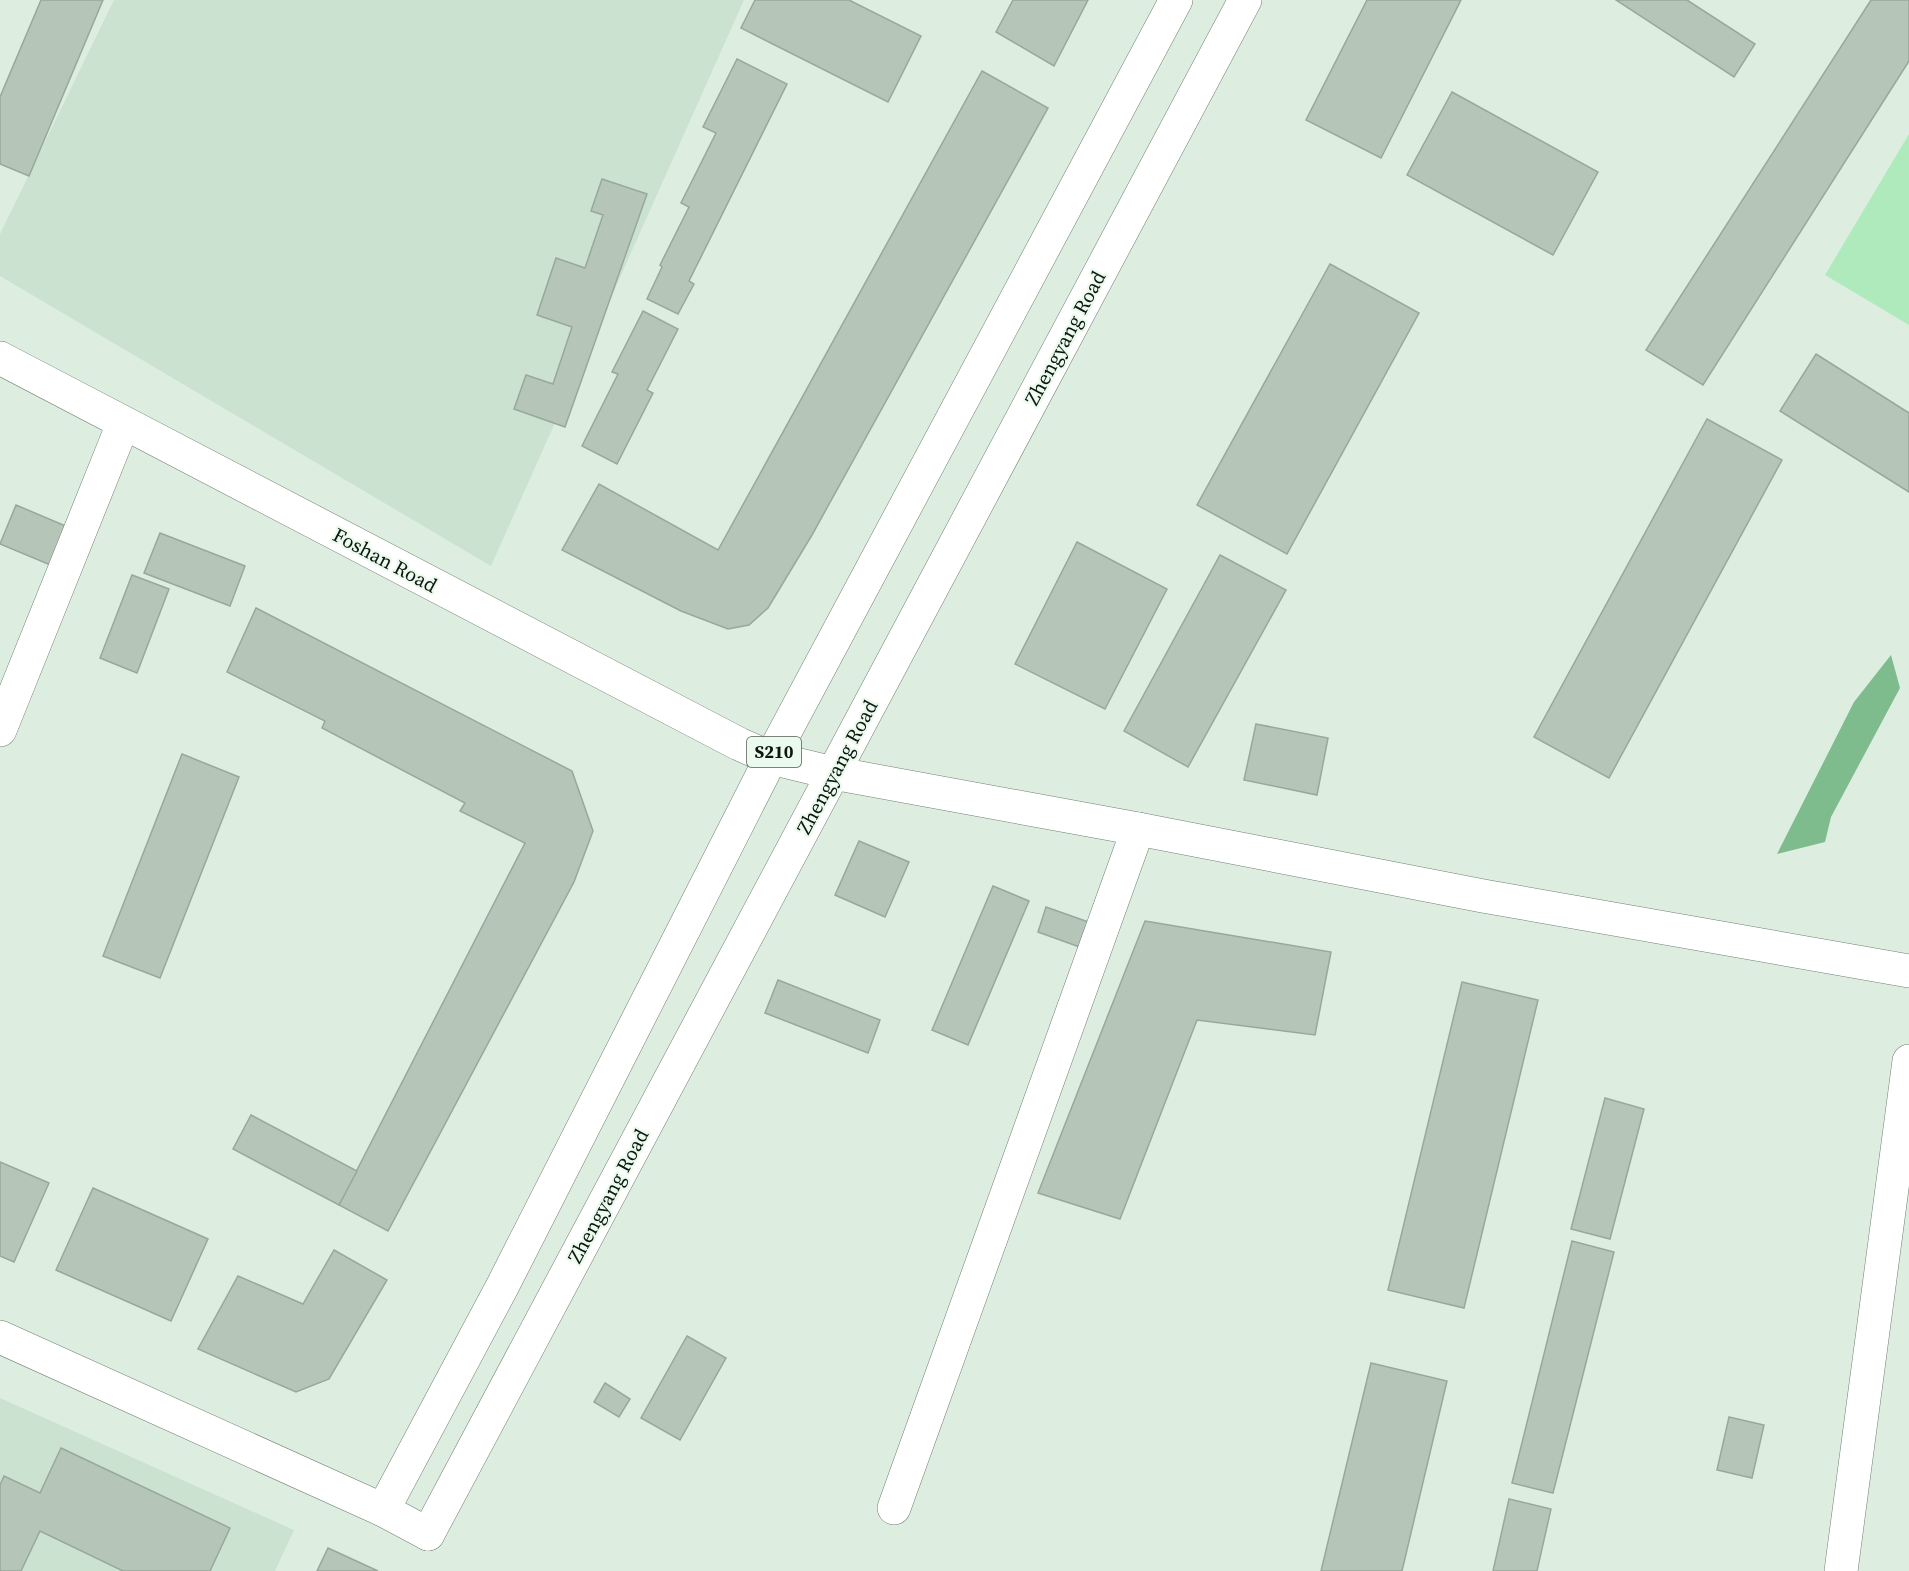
<svg xmlns="http://www.w3.org/2000/svg" width="1909" height="1571" font-family="'Source Serif 4',serif">
<rect width="100%" height="100%" fill="#ddeee0"/>
<g fill="#cbe2d0">
<path d="M 114,0 L 744,0 L 491,566 L 0,276 L 0,234 Z"/>
<path d="M 0,1398 L 294,1530 L 275,1571 L 0,1571 Z"/>
</g>
<path fill="#afeabc" d="M 1909,134 L 1909,325 L 1825,275 Z"/>
<path fill="#7ebb8d" d="M 1891,655 L 1900,688 L 1831,817 L 1825,842 L 1777,854 L 1854,702 Z"/>
<g fill="#b5c6b9" stroke="#98a89b" stroke-width="1.5">
<path d="M 41,0 L 103,0 L 29,176 L 0,164 L 0,97 Z"/>
<path d="M 755,0 L 849,0 L 921,36 L 888,102 L 741,28 Z"/>
<path d="M 1013,0 L 1088,0 L 1054,66 L 996,32 Z"/>
<path d="M 1367,0 L 1461,0 L 1381,158 L 1306,120 Z"/>
<path d="M 1616,0 L 1687,0 L 1755,44 L 1734,77 Z"/>
<path d="M 1871,0 L 1909,0 L 1909,61 L 1703,385 L 1646,350 Z"/>
<path d="M 737,59 L 787,84 L 689,281 L 694,284 L 678,314 L 647,299 L 662,267 L 660,265 L 689,207 L 681,203 L 716,133 L 703,127 Z"/>
<path d="M 982,71 L 1048,108 L 812,535 L 768,608 L 749,625 L 728,629 L 681,611 L 562,550 L 599,484 L 718,550 Z"/>
<path d="M 1452,92 L 1598,172 L 1553,255 L 1407,175 Z"/>
<path d="M 602,179 L 647,194 L 565,427 L 514,409 L 526,375 L 553,384 L 572,327 L 537,315 L 556,258 L 585,268 L 603,215 L 591,211 Z"/>
<path d="M 1330,264 L 1419,313 L 1287,554 L 1197,505 Z"/>
<path d="M 643,311 L 678,329 L 647,390 L 653,393 L 617,464 L 582,446 L 618,374 L 612,372 Z"/>
<path d="M 1816,354 L 1909,413 L 1909,492 L 1780,411 Z"/>
<path d="M 1707,419 L 1782,460 L 1609,778 L 1534,737 Z"/>
<path d="M 16,505 L 75,530 L 60,569 L 0,544 Z"/>
<path d="M 160,533 L 245,566 L 230,606 L 144,573 Z"/>
<path d="M 1077,542 L 1167,589 L 1105,709 L 1015,664 Z"/>
<path d="M 1220,555 L 1286,590 L 1188,767 L 1124,731 Z"/>
<path d="M 132,575 L 169,589 L 137,673 L 100,658 Z"/>
<path d="M 256,608 L 572,771 L 593,831 L 574,882 L 388,1231 L 339,1205 L 525,843 L 460,811 L 465,803 L 322,728 L 325,721 L 227,672 Z"/>
<path d="M 1256,724 L 1328,738 L 1317,795 L 1244,780 Z"/>
<path d="M 182,754 L 239,777 L 160,978 L 103,956 Z"/>
<path d="M 859,841 L 909,862 L 885,917 L 835,895 Z"/>
<path d="M 993,886 L 1029,901 L 968,1045 L 932,1030 Z"/>
<path d="M 1046,907 L 1094,924 L 1085,949 L 1038,932 Z"/>
<path d="M 1145,921 L 1331,952 L 1315,1035 L 1197,1020 L 1120,1219 L 1038,1193 Z"/>
<path d="M 778,980 L 880,1020 L 868,1053 L 765,1013 Z"/>
<path d="M 1462,982 L 1538,1000 L 1464,1308 L 1388,1290 Z"/>
<path d="M 1605,1098 L 1644,1109 L 1610,1239 L 1571,1229 Z"/>
<path d="M 251,1115 L 357,1171 L 339,1205 L 233,1149 Z"/>
<path d="M 0,1162 L 49,1183 L 14,1262 L 0,1256 Z"/>
<path d="M 93,1188 L 208,1239 L 171,1321 L 56,1270 Z"/>
<path d="M 1572,1241 L 1614,1252 L 1553,1493 L 1512,1483 Z"/>
<path d="M 334,1250 L 387,1280 L 329,1379 L 296,1392 L 198,1349 L 238,1276 L 303,1304 Z"/>
<path d="M 687,1336 L 726,1358 L 680,1440 L 641,1418 Z"/>
<path d="M 1371,1363 L 1447,1381 L 1402,1571 L 1321,1571 Z"/>
<path d="M 605,1383 L 630,1399 L 619,1417 L 594,1402 Z"/>
<path d="M 1729,1417 L 1764,1425 L 1752,1478 L 1717,1470 Z"/>
<path d="M 61,1448 L 230,1528 L 210,1571 L 123,1571 L 40,1531 L 21,1571 L 0,1571 L 0,1485 L 4,1476 L 40,1493 Z"/>
<path d="M 1509,1499 L 1551,1509 L 1537,1571 L 1493,1571 Z"/>
<path d="M 328,1548 L 378,1571 L 317,1571 Z"/>
</g>
<g fill="none" stroke-linecap="round" stroke-linejoin="round">
<defs>
<g id="minor">
<path d="M 0,358 L 739,744 L 771,758 L 833,773 L 1138,829 L 1483,896 L 1909,971"/>
<path d="M 0,730 L 123,424"/>
<path d="M 0,1337 L 383,1510 L 428,1534"/>
<path d="M 894,1508 L 1138,829"/>
<path d="M 1841,1571 L 1909,1061"/>
</g>
<g id="major">
<path d="M 383,1510 L 502,1287 L 771,758 L 1176,0"/>
<path d="M 428,1534 L 1245,0"/>
</g>
</defs>
<use href="#minor" stroke="#708073" stroke-width="34"/>
<use href="#major" stroke="#708073" stroke-width="34"/>
<use href="#minor" stroke="#fff" stroke-width="33"/>
<use href="#major" stroke="#fff" stroke-width="33"/>
</g>
<g text-anchor="middle" stroke-width="4.5" stroke-linejoin="round" paint-order="stroke">
<rect fill="#eafbed" stroke="#515a52" stroke-width="1.5" x="747" y="737" width="54" height="30" rx="4.5"/>
<g font-size="18" font-weight="bold" fill="#0f1510">
<text x="774" y="758">S210</text>
</g>
<g font-size="20" fill="#0f1510" stroke="#eafbed">
<text transform="translate(1065 338) rotate(-62)" y="7">Zhengyang Road</text>
<text transform="translate(385 560) rotate(28)" y="7">Foshan Road</text>
<text transform="translate(837 767) rotate(-62)" y="7">Zhengyang Road</text>
<text transform="translate(608 1196) rotate(-62)" y="7">Zhengyang Road</text>
</g>
</g>
</svg>
